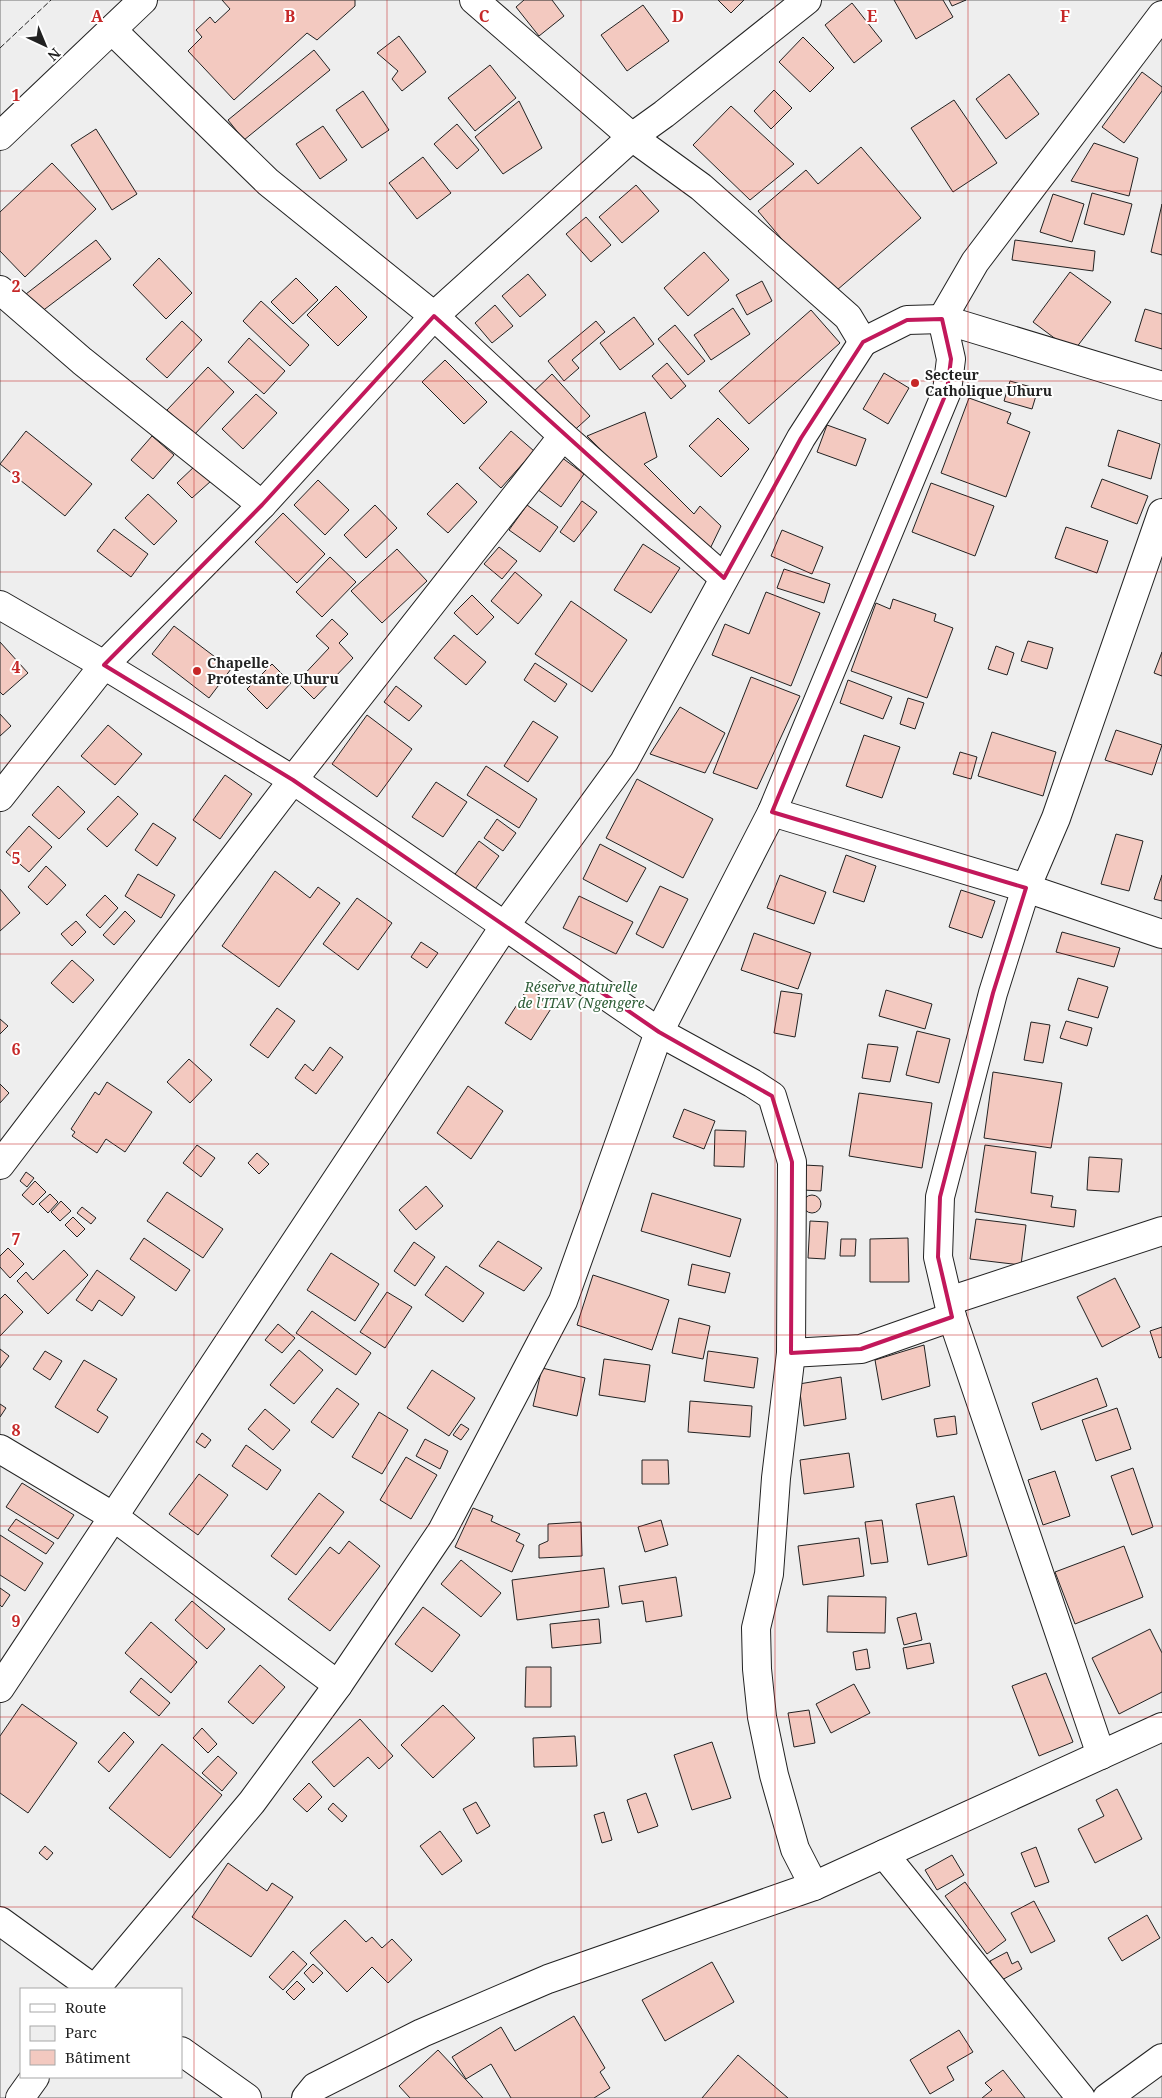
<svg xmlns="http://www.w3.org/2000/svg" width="1162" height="2098" font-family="'Noto Serif',serif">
<rect width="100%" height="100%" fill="#fff"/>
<path fill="#eee" stroke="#6f6f6f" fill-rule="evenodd" d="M 0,0 L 1162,0 L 1162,2098 L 0,2098 ZM 21,1989 L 181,1989 L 181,2077 L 21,2077 Z"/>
<g fill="#f3c9c0" stroke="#222">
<path d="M 222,0 L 355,0 L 355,6 L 317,40 L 307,33 L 234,100 L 188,51 L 202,37 L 196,30 L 210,17 L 215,23 L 230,9 Z"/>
<path d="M 524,0 L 552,0 L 564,16 L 539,36 L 516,7 Z"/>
<path d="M 718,0 L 744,0 L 731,13 Z"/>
<path d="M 894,0 L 943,0 L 953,17 L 916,39 Z"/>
<path d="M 949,0 L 966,0 L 952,6 Z"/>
<path d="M 852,3 L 882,41 L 854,63 L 825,25 Z"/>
<path d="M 643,5 L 669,41 L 627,71 L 601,35 Z"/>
<path d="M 399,36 L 426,72 L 402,91 L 392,79 L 398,71 L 377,53 Z"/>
<path d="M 803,37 L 834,68 L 810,92 L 779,62 Z"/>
<path d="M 314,50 L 330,70 L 244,140 L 228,120 Z"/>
<path d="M 490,65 L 516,98 L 475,131 L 448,98 Z"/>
<path d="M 1142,72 L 1162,87 L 1162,91 L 1124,143 L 1102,127 Z"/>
<path d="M 1009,74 L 1039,114 L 1006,139 L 976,99 Z"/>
<path d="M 774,90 L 792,108 L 771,129 L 754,111 Z"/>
<path d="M 363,91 L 389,130 L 362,148 L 336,110 Z"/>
<path d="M 954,100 L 997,163 L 953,192 L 911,128 Z"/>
<path d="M 519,101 L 542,148 L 503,174 L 475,137 Z"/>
<path d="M 731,106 L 794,164 L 750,200 L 693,145 Z"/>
<path d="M 457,124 L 479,150 L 457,169 L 434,144 Z"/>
<path d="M 323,126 L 347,160 L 320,179 L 296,144 Z"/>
<path d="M 96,129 L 137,194 L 112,210 L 71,145 Z"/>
<path d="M 1094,143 L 1138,158 L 1129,196 L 1071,181 Z"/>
<path d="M 861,147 L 921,218 L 830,296 L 758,211 L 806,170 L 818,184 Z"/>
<path d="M 423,157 L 451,193 L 417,219 L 389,183 Z"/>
<path d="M 52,163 L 96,209 L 25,277 L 0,251 L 0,212 Z"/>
<path d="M 636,185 L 659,211 L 622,243 L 599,217 Z"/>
<path d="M 1092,193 L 1132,204 L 1124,235 L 1084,224 Z"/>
<path d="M 1053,194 L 1084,204 L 1072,242 L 1040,232 Z"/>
<path d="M 1162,204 L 1162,255 L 1151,252 Z"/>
<path d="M 586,217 L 611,245 L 591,262 L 566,234 Z"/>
<path d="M 96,240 L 111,259 L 41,312 L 26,294 Z"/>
<path d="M 1015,240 L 1095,251 L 1093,271 L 1012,260 Z"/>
<path d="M 704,252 L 729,280 L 688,316 L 664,288 Z"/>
<path d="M 159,258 L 192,293 L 166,319 L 133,285 Z"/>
<path d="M 1070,272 L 1111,302 L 1073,352 L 1033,322 Z"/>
<path d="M 528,274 L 546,295 L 520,317 L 502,296 Z"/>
<path d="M 296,278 L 318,300 L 293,324 L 271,302 Z"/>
<path d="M 762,281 L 772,301 L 747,315 L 736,295 Z"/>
<path d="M 336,286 L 367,317 L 338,346 L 307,315 Z"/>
<path d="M 261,301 L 309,345 L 290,366 L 243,321 Z"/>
<path d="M 495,305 L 513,326 L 492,343 L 475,323 Z"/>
<path d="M 733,308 L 750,334 L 711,360 L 694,335 Z"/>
<path d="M 1145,309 L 1162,314 L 1162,349 L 1135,341 Z"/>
<path d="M 811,310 L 840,343 L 749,424 L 719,391 Z"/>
<path d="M 634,317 L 654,344 L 620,370 L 600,343 Z"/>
<path d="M 182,321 L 202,340 L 167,378 L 146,359 Z"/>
<path d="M 596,321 L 605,332 L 572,360 L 579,368 L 564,381 L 548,361 Z"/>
<path d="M 675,325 L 705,361 L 688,375 L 658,339 Z"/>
<path d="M 249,338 L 285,371 L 264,394 L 228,362 Z"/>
<path d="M 445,360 L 487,402 L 464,424 L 422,382 Z"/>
<path d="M 667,363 L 686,386 L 671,399 L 652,376 Z"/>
<path d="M 208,367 L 234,392 L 194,435 L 167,410 Z"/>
<path d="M 884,373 L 909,388 L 888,424 L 863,409 Z"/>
<path d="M 552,374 L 590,416 L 568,436 L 530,395 Z"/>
<path d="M 1010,381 L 1038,389 L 1032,409 L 1004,401 Z"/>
<path d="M 256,394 L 277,413 L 243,449 L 222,429 Z"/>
<path d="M 969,398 L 1011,413 L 1007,423 L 1030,432 L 1006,497 L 941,473 Z"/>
<path d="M 645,412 L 657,457 L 644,464 L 694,514 L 700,506 L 721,526 L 707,555 L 587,436 Z"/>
<path d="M 718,418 L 749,449 L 721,477 L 689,446 Z"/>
<path d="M 827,425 L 866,439 L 856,466 L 817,452 Z"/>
<path d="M 1118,430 L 1160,444 L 1151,479 L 1108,466 Z"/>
<path d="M 26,431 L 92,484 L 65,516 L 0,464 Z"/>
<path d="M 511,431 L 534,451 L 501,488 L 479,468 Z"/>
<path d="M 152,436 L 174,455 L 153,479 L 131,460 Z"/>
<path d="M 561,457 L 584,474 L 561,507 L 537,489 Z"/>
<path d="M 196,465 L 211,481 L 192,498 L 177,483 Z"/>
<path d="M 1102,479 L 1148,496 L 1137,524 L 1091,507 Z"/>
<path d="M 318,480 L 349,510 L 325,535 L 294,505 Z"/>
<path d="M 457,483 L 477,502 L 448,533 L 427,514 Z"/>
<path d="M 931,483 L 994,506 L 975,556 L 912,532 Z"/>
<path d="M 148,494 L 177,521 L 154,545 L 125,518 Z"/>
<path d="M 582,501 L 597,512 L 574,542 L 560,532 Z"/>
<path d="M 375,505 L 397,528 L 366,558 L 344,535 Z"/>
<path d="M 527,505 L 558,527 L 540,552 L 509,530 Z"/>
<path d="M 283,513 L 325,554 L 297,583 L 255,542 Z"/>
<path d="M 1066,527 L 1108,541 L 1097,573 L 1055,558 Z"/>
<path d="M 114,529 L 148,554 L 131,577 L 97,551 Z"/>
<path d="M 782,530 L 823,547 L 812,574 L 771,556 Z"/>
<path d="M 643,544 L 680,568 L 651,613 L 614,590 Z"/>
<path d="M 499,547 L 517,561 L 502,579 L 484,564 Z"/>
<path d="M 397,549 L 427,581 L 382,623 L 351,591 Z"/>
<path d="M 330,557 L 356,582 L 322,617 L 296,592 Z"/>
<path d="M 784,569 L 830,584 L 824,603 L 777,588 Z"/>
<path d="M 515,572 L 542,595 L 518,624 L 491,601 Z"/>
<path d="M 766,592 L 820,613 L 791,686 L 712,655 L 725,624 L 749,634 Z"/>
<path d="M 472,595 L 494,617 L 477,635 L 454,613 Z"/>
<path d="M 893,599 L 936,614 L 934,621 L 953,628 L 927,698 L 851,671 L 876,603 L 890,609 Z"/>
<path d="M 571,601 L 627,640 L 592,692 L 535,654 Z"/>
<path d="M 332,619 L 348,634 L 339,643 L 353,658 L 314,699 L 297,682 L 329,648 L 316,636 Z"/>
<path d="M 174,626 L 231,669 L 209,698 L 152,654 Z"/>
<path d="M 454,635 L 486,662 L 466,685 L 434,658 Z"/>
<path d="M 1028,641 L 1053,648 L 1047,669 L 1021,661 Z"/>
<path d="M 0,642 L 28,673 L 3,695 L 0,692 Z"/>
<path d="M 996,646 L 1014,653 L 1007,675 L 988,669 Z"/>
<path d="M 1162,652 L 1162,676 L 1154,673 Z"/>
<path d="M 535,663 L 567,684 L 555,702 L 524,680 Z"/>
<path d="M 272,664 L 291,683 L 267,709 L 247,689 Z"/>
<path d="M 751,677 L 800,696 L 757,789 L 713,773 Z"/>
<path d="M 848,680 L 892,697 L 883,719 L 840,703 Z"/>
<path d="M 396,686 L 422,706 L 409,721 L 384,702 Z"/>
<path d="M 908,698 L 924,703 L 915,729 L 900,724 Z"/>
<path d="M 680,707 L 725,733 L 705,773 L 650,754 Z"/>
<path d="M 0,714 L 11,726 L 0,736 Z"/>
<path d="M 367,715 L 412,749 L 377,797 L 332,764 Z"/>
<path d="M 533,721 L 558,737 L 528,782 L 504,766 Z"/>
<path d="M 108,725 L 142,754 L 115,785 L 81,756 Z"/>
<path d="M 1116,730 L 1162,745 L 1152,775 L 1105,760 Z"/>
<path d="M 992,732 L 1056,752 L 1043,796 L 978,776 Z"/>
<path d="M 864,735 L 900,747 L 882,798 L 846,786 Z"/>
<path d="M 960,752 L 977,757 L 971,779 L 953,774 Z"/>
<path d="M 486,766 L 537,799 L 519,828 L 467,795 Z"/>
<path d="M 225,775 L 252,794 L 220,839 L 193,820 Z"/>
<path d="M 637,779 L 713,819 L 683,878 L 606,838 Z"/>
<path d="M 436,782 L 467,802 L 443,837 L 412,817 Z"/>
<path d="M 58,786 L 85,812 L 59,839 L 32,815 Z"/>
<path d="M 118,796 L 138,814 L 107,847 L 87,829 Z"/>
<path d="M 497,819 L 516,833 L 503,851 L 484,838 Z"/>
<path d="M 153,823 L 176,838 L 157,866 L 135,850 Z"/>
<path d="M 29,826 L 52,847 L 29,872 L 6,852 Z"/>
<path d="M 1116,834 L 1143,841 L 1129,891 L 1101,884 Z"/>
<path d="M 479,841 L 499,856 L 473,892 L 453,877 Z"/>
<path d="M 600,844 L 646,868 L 627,902 L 583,879 Z"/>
<path d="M 846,855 L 876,866 L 864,902 L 833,892 Z"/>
<path d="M 46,866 L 66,885 L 47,905 L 28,887 Z"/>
<path d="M 275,871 L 310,898 L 318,887 L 340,903 L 279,987 L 222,946 Z"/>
<path d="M 138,874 L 175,895 L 161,918 L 125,896 Z"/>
<path d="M 780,875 L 826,892 L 814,924 L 767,908 Z"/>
<path d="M 1162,875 L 1162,901 L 1154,899 Z"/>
<path d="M 660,886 L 688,899 L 663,948 L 636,934 Z"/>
<path d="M 0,889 L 20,913 L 0,931 Z"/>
<path d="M 961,890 L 995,901 L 982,938 L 949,927 Z"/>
<path d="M 105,895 L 118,908 L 100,928 L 86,915 Z"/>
<path d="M 579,896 L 633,922 L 616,954 L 563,928 Z"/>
<path d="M 357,898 L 392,923 L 358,970 L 323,944 Z"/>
<path d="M 125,911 L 135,921 L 114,945 L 103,935 Z"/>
<path d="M 76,921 L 86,932 L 72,946 L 61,934 Z"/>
<path d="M 1062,932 L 1120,948 L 1114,967 L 1056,952 Z"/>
<path d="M 754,933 L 811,953 L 798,989 L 741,970 Z"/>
<path d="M 421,942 L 438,953 L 427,968 L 411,957 Z"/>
<path d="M 72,960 L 94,980 L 73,1003 L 51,983 Z"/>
<path d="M 1078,978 L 1108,987 L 1098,1018 L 1068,1010 Z"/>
<path d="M 528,988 L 554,1004 L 531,1040 L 505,1023 Z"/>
<path d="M 886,990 L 932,1004 L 925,1029 L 879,1016 Z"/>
<path d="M 781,991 L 802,994 L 795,1037 L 774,1033 Z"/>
<path d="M 277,1008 L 295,1021 L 268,1058 L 250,1045 Z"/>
<path d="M 0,1019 L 8,1026 L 0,1034 Z"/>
<path d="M 1066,1021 L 1092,1028 L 1087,1046 L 1060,1038 Z"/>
<path d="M 1031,1022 L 1050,1025 L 1043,1063 L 1024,1060 Z"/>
<path d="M 917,1031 L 950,1039 L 939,1083 L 906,1075 Z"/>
<path d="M 868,1044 L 898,1047 L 890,1082 L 862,1078 Z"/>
<path d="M 330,1047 L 343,1057 L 316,1094 L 295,1078 L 305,1064 L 313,1071 Z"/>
<path d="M 189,1059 L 212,1080 L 190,1103 L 167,1082 Z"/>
<path d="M 993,1072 L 1062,1083 L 1051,1148 L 984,1138 Z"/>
<path d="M 107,1082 L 152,1112 L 125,1152 L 106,1139 L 97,1153 L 72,1136 L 75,1132 L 71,1129 L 95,1092 L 99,1095 Z"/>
<path d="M 0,1084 L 9,1093 L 0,1103 Z"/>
<path d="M 468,1086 L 503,1111 L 471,1159 L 437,1133 Z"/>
<path d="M 859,1093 L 932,1103 L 922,1168 L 849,1156 Z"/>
<path d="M 684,1109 L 715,1121 L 704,1149 L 673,1137 Z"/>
<path d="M 715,1130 L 746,1131 L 744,1167 L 714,1166 Z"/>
<path d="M 197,1145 L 215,1158 L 201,1177 L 183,1163 Z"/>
<path d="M 985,1145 L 1036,1152 L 1031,1193 L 1053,1196 L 1051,1207 L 1076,1210 L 1074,1227 L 975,1212 Z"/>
<path d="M 257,1153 L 269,1164 L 259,1174 L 248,1163 Z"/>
<path d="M 1089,1157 L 1122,1159 L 1119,1192 L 1087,1190 Z"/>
<path d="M 804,1165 L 823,1166 L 821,1191 L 803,1190 Z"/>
<path d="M 26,1172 L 34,1178 L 27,1187 L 20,1181 Z"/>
<path d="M 35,1181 L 46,1192 L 33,1205 L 22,1195 Z"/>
<path d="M 426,1186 L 443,1206 L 416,1230 L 399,1210 Z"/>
<path d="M 167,1192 L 223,1229 L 203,1258 L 147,1221 Z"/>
<path d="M 652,1193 L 741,1219 L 730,1257 L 641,1231 Z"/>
<path d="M 50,1194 L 58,1202 L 48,1213 L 39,1204 Z"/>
<circle cx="812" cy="1204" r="9"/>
<path d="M 61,1201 L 71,1211 L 60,1221 L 51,1212 Z"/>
<path d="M 82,1207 L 96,1218 L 91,1224 L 77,1213 Z"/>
<path d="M 73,1217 L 85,1229 L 77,1237 L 65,1225 Z"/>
<path d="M 976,1219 L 1026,1225 L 1021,1265 L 970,1259 Z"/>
<path d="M 810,1221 L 828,1222 L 825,1259 L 808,1258 Z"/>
<path d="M 144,1238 L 190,1270 L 176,1291 L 130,1259 Z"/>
<path d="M 908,1238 L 909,1282 L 870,1282 L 870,1239 Z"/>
<path d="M 841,1239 L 856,1239 L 855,1256 L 840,1256 Z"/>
<path d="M 498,1241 L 542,1268 L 524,1291 L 479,1266 Z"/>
<path d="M 414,1242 L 435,1257 L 415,1286 L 394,1271 Z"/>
<path d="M 8,1248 L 24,1264 L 10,1278 L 0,1267 L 0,1256 Z"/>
<path d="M 64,1250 L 88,1275 L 48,1314 L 17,1281 L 26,1272 L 33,1280 Z"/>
<path d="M 331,1253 L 379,1284 L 355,1321 L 307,1290 Z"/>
<path d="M 692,1264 L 730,1273 L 725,1293 L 688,1285 Z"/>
<path d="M 446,1266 L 484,1293 L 463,1322 L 425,1295 Z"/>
<path d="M 97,1270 L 135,1297 L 122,1316 L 99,1300 L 92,1311 L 76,1300 Z"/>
<path d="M 593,1275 L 669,1300 L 652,1350 L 577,1325 Z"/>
<path d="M 1115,1278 L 1140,1327 L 1102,1347 L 1077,1297 Z"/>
<path d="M 387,1292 L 412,1307 L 385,1348 L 360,1332 Z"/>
<path d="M 5,1294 L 23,1312 L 0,1336 L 0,1299 Z"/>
<path d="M 312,1311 L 371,1353 L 356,1375 L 296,1333 Z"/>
<path d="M 679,1318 L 710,1326 L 703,1359 L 672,1353 Z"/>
<path d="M 278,1324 L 295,1338 L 282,1353 L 265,1340 Z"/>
<path d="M 1162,1327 L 1162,1357 L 1159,1358 L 1150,1331 Z"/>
<path d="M 924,1345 L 930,1386 L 882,1400 L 875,1360 Z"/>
<path d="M 0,1349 L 9,1356 L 0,1368 Z"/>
<path d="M 299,1350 L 323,1370 L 294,1404 L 270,1385 Z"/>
<path d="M 45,1351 L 62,1361 L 50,1380 L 33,1369 Z"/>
<path d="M 708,1351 L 758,1358 L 754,1388 L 704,1381 Z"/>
<path d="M 604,1359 L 650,1365 L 645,1402 L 599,1395 Z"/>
<path d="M 84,1360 L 117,1379 L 97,1410 L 108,1417 L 98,1433 L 55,1407 Z"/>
<path d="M 542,1368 L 585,1378 L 577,1416 L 533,1406 Z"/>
<path d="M 432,1370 L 475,1398 L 449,1436 L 407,1408 Z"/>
<path d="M 841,1377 L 846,1419 L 804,1426 L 799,1384 Z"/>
<path d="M 1097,1378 L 1107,1406 L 1041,1430 L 1032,1403 Z"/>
<path d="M 337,1388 L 359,1404 L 333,1438 L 311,1422 Z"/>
<path d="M 690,1401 L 752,1406 L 750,1437 L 688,1432 Z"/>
<path d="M 0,1404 L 6,1408 L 0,1417 Z"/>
<path d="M 1117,1408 L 1131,1449 L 1096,1461 L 1082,1420 Z"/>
<path d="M 265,1409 L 290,1430 L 273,1450 L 248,1429 Z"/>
<path d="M 379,1412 L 408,1430 L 382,1474 L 352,1457 Z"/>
<path d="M 955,1416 L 957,1434 L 937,1437 L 934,1419 Z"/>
<path d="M 461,1424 L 469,1429 L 461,1440 L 453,1435 Z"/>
<path d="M 202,1433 L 211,1440 L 205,1448 L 196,1442 Z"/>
<path d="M 425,1439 L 448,1451 L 440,1469 L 416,1456 Z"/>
<path d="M 246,1445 L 281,1470 L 267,1490 L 232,1466 Z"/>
<path d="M 849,1453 L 854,1487 L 804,1494 L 800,1460 Z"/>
<path d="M 406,1457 L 437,1475 L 411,1519 L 380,1500 Z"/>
<path d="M 642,1460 L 668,1460 L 669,1484 L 642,1484 Z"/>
<path d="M 1133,1468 L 1153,1527 L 1132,1535 L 1111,1476 Z"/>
<path d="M 1055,1471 L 1070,1516 L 1043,1525 L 1028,1480 Z"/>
<path d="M 199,1474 L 228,1495 L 198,1535 L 169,1514 Z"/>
<path d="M 22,1483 L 74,1515 L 58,1539 L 6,1507 Z"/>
<path d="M 319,1493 L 344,1512 L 296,1575 L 271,1556 Z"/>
<path d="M 954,1496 L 967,1556 L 928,1565 L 916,1504 Z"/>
<path d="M 473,1508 L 493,1516 L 491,1521 L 520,1534 L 516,1541 L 524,1545 L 512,1572 L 455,1547 Z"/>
<path d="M 16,1519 L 54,1543 L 46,1554 L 8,1530 Z"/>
<path d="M 661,1520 L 668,1545 L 645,1552 L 638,1527 Z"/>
<path d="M 882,1520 L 888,1562 L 871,1564 L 865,1522 Z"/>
<path d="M 581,1522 L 582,1556 L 539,1558 L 539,1545 L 548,1541 L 548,1524 Z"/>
<path d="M 0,1535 L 43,1563 L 25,1591 L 0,1575 Z"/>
<path d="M 859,1538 L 864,1576 L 803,1585 L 798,1546 Z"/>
<path d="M 349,1541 L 380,1566 L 330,1631 L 288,1599 L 330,1547 L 339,1554 Z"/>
<path d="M 1124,1546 L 1143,1597 L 1075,1624 L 1055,1572 Z"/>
<path d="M 461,1560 L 501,1593 L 481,1617 L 441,1584 Z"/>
<path d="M 604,1568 L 609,1607 L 517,1620 L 512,1580 Z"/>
<path d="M 676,1577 L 682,1616 L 646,1622 L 643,1601 L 622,1604 L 619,1586 Z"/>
<path d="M 0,1588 L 10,1595 L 2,1607 L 0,1605 Z"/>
<path d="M 828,1596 L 886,1597 L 885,1633 L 827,1632 Z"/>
<path d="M 192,1601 L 225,1629 L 207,1649 L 175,1620 Z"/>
<path d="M 423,1607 L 460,1635 L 432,1672 L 395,1644 Z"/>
<path d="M 916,1613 L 922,1640 L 904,1645 L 897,1618 Z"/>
<path d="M 599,1619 L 601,1643 L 552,1648 L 550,1624 Z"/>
<path d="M 151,1622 L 197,1662 L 171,1693 L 125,1653 Z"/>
<path d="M 1150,1629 L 1162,1653 L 1162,1692 L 1119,1714 L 1092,1658 Z"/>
<path d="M 930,1643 L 934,1663 L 907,1669 L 903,1648 Z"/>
<path d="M 867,1649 L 870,1668 L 856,1670 L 853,1652 Z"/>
<path d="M 260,1665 L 285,1687 L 253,1724 L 228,1702 Z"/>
<path d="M 526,1667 L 551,1667 L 551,1707 L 525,1707 Z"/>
<path d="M 1046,1673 L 1073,1742 L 1039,1756 L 1012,1686 Z"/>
<path d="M 141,1678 L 170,1703 L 159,1716 L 130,1692 Z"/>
<path d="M 854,1684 L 870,1713 L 831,1733 L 816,1704 Z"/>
<path d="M 22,1704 L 77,1743 L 28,1813 L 0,1793 L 0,1736 Z"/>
<path d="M 443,1705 L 475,1738 L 433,1778 L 401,1745 Z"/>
<path d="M 809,1710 L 815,1743 L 794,1747 L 788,1713 Z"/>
<path d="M 360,1719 L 393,1756 L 379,1769 L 368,1757 L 334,1787 L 312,1762 Z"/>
<path d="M 202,1728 L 217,1744 L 208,1753 L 193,1738 Z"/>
<path d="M 124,1732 L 134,1742 L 109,1772 L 98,1762 Z"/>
<path d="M 575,1736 L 577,1766 L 534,1767 L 533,1738 Z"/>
<path d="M 712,1742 L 731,1798 L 692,1810 L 674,1755 Z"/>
<path d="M 162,1744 L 222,1795 L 170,1858 L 109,1808 Z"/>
<path d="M 218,1756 L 237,1773 L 222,1791 L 202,1773 Z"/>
<path d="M 309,1783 L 322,1797 L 307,1812 L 293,1799 Z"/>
<path d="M 1117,1789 L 1142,1839 L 1095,1863 L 1078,1829 L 1104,1816 L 1096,1800 Z"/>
<path d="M 646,1793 L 658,1826 L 638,1833 L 627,1800 Z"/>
<path d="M 476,1802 L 490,1826 L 477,1834 L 463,1809 Z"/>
<path d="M 333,1803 L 347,1816 L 342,1822 L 328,1809 Z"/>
<path d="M 604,1812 L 612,1840 L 602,1843 L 594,1815 Z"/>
<path d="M 440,1831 L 462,1861 L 442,1875 L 420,1846 Z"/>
<path d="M 45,1846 L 53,1853 L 47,1860 L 39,1853 Z"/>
<path d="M 1036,1847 L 1049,1882 L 1035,1887 L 1021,1853 Z"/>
<path d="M 952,1855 L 964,1875 L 937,1890 L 925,1870 Z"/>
<path d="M 228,1863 L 267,1891 L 272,1883 L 293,1897 L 251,1957 L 192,1917 Z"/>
<path d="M 965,1882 L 1006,1940 L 987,1954 L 945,1896 Z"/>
<path d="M 1034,1901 L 1055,1941 L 1031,1953 L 1011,1913 Z"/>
<path d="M 1147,1915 L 1160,1938 L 1122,1961 L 1108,1938 Z"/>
<path d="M 345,1920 L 366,1942 L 372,1937 L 382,1948 L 392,1939 L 412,1960 L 388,1983 L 372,1967 L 347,1992 L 310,1953 Z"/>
<path d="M 293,1951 L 307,1964 L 283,1990 L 269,1977 Z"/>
<path d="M 1007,1952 L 1012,1964 L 1018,1961 L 1022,1969 L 1000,1981 L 990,1961 Z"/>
<path d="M 712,1962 L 734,2002 L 665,2041 L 642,2000 Z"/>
<path d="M 313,1964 L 323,1973 L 313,1983 L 304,1973 Z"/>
<path d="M 297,1981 L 305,1989 L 294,2000 L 286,1992 Z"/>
<path d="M 574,2016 L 605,2068 L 600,2072 L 610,2088 L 594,2098 L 511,2098 L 491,2064 L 466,2079 L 452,2057 L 501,2027 L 515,2051 Z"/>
<path d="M 959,2030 L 973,2052 L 947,2067 L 954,2080 L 930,2094 L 910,2060 Z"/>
<path d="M 438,2050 L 483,2098 L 410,2098 L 399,2086 Z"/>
<path d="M 738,2055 L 788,2098 L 702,2098 Z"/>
<path d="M 1003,2070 L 1025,2098 L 982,2098 L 992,2090 L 985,2083 Z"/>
</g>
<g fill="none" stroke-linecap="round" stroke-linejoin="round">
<defs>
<g id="minor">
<path d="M 474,0 L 632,137 L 701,187 L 848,317 L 863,342 L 907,320 L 942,319 L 1162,386"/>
<path d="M 112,30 L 268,182 L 434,316 L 563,436 L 724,578"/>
<path d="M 0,136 L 143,0"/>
<path d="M 0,290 L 82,361 L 262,505"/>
<path d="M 0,605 L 104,665 L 293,780 L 659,1032 L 752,1083 L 772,1096 L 792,1162 L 791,1353 L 776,1478 L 769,1574 L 756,1628 L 757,1669 L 762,1717 L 774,1775 L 795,1849 L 814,1886"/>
<path d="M 0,797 L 104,665 L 262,505 L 434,316 L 632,137 L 664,114 L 807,0"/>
<path d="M 772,812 L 1026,888 L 1162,934"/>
<path d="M 0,1165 L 293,780 L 563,436"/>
<path d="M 949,1301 L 1162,1231"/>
<path d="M 791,1353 L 861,1349 L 952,1317"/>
<path d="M 0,1449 L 114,1517 L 338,1685"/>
<path d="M 0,1688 L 504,927 L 624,762 L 801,438 L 863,342"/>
<path d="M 1101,1755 L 952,1317 L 938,1257 L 940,1197 L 993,993 L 1026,888 L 1056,818 L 1162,513"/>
<path d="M 884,1854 L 1081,2098"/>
<path d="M 95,1989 L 252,1802 L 338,1685 L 442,1531 L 563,1301 L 659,1032 L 772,812 L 947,391 L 951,359 L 942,319 L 975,262 L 1162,15"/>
<path d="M 20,2098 L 35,2077"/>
<path d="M 306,2098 L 315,2087 L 422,2033 L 548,1979 L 814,1886 L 1162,1727"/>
<path d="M 1107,2098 L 1162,2058"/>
</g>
<g id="trunk">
<path d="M 0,1921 L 94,1989"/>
<path d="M 181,2051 L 247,2098"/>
</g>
</defs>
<use href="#minor" stroke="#222" stroke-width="30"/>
<use href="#trunk" stroke="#222" stroke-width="30"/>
<use href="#minor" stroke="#fff" stroke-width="28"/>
<use href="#trunk" stroke="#fff" stroke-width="28"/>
<path stroke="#222" stroke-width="1" stroke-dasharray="6 2.5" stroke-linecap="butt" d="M 0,48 L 51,0"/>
</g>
<path fill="none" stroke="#c2185b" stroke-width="4" stroke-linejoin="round" d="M 434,316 L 724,578 L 801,438 L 863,342 L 907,320 L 942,319 L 951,359 L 947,391 L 772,812 L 1026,888 L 993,993 L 940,1197 L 938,1257 L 952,1317 L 861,1349 L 791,1353 L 792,1162 L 772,1096 L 659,1032 L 293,780 L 104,665 L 262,505 Z"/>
<path fill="none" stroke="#c62828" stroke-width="1" stroke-opacity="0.55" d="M 194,0 L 194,2098M 387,0 L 387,2098M 581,0 L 581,2098M 775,0 L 775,2098M 968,0 L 968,2098M 0,191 L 1162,191M 0,381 L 1162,381M 0,572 L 1162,572M 0,763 L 1162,763M 0,954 L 1162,954M 0,1144 L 1162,1144M 0,1335 L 1162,1335M 0,1526 L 1162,1526M 0,1717 L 1162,1717M 0,1907 L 1162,1907"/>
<g fill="#c62828" stroke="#fff" stroke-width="2">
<circle cx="915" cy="383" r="5"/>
<circle cx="197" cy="671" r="5"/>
</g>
<g text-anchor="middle" stroke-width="4" stroke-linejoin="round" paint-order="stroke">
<g font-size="14" font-weight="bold" fill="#222" stroke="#fff" text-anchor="start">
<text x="925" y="380">Secteur<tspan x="925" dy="16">Catholique Uhuru</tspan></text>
<text x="207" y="668">Chapelle<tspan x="207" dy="16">Protestante Uhuru</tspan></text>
</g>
<g font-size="14" font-style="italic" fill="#2f5e38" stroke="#fff">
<text x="581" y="992">Réserve naturelle<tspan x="581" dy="16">de l'ITAV (Ngengere</tspan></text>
</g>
</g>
<g font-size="16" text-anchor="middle" font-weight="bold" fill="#c62828" stroke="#fff" stroke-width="4" stroke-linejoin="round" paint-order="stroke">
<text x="97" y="22">A</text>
<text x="290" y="22">B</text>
<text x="484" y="22">C</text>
<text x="678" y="22">D</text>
<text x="872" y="22">E</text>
<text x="1065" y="22">F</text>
<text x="16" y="101">1</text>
<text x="16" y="292">2</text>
<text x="16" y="483">3</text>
<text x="16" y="673">4</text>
<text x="16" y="864">5</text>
<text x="16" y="1055">6</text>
<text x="16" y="1245">7</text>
<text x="16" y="1436">8</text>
<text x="16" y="1627">9</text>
</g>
<rect x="20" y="1988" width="162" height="90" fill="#ffffff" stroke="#a7a7a7"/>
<rect x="30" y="2004" width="25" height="8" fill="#ffffff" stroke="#a7a7a7"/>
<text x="65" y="2013" font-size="15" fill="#222222">Route</text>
<rect x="30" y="2026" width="25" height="15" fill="#eeeeee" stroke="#a7a7a7"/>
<text x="65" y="2038" font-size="15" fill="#222222">Parc</text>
<rect x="30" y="2050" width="25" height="15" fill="#f3c9c0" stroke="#a7a7a7"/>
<text x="65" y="2063" font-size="15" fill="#222222">Bâtiment</text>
<g transform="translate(45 45) rotate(136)" stroke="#ffffff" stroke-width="4" paint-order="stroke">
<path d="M0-4L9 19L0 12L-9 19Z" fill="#222222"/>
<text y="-8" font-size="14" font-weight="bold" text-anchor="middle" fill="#222222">N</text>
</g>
</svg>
